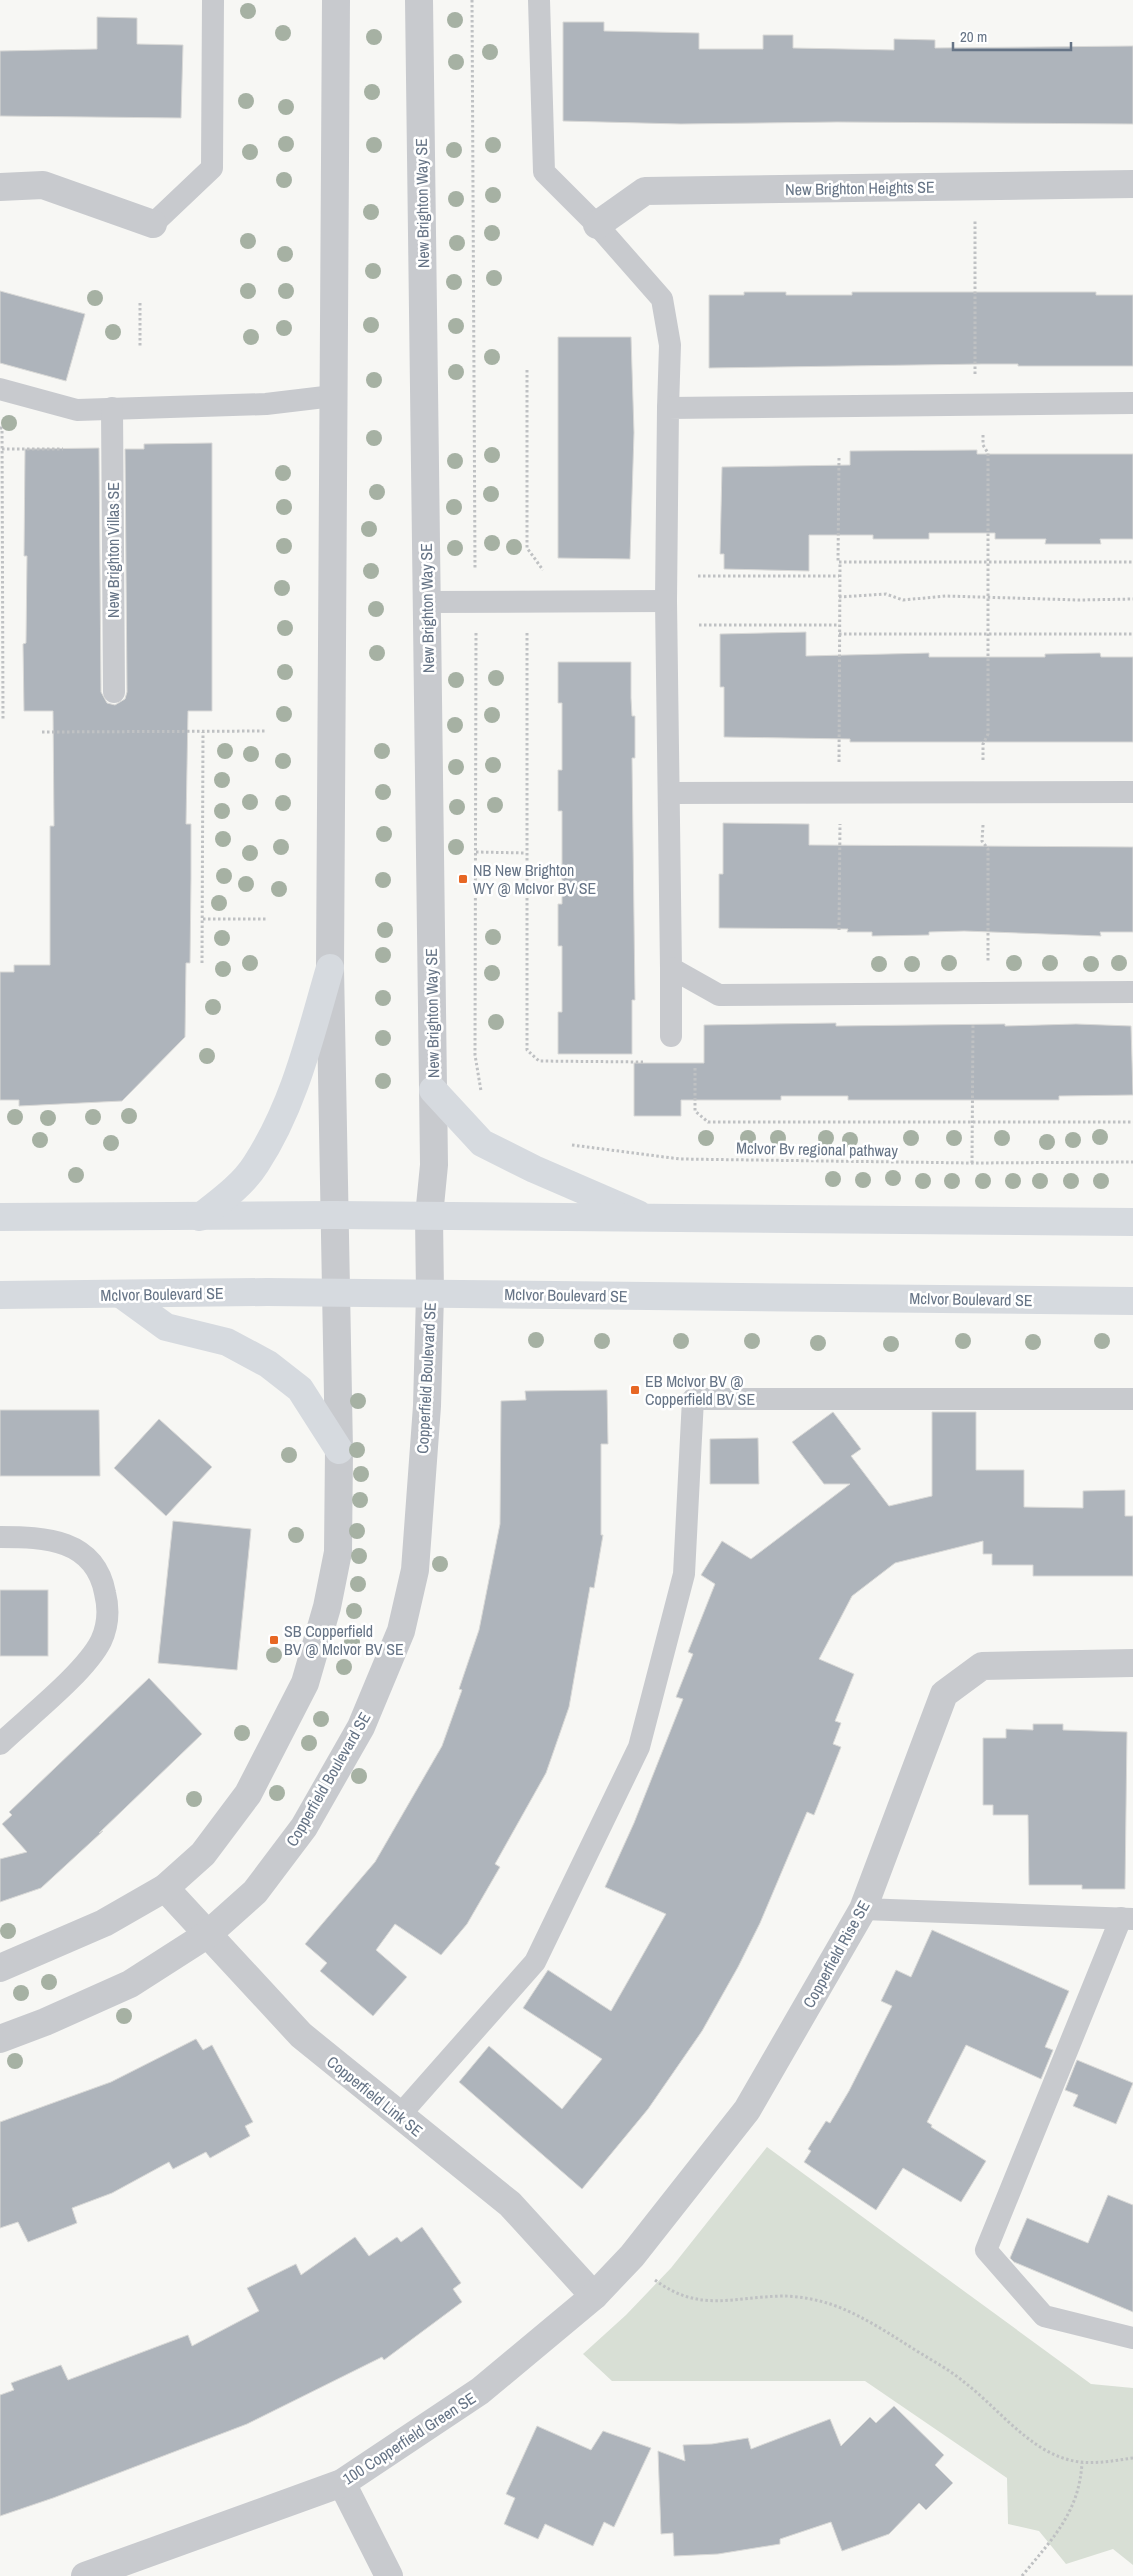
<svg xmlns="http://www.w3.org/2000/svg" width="1133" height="2576" viewBox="0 0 1133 2576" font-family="'Archivo Narrow',sans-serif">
  <rect width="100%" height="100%" fill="#f7f7f4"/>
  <path fill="#d8dfd5" d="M767,2147L1091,2384L1133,2388V2565L1113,2549L1066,2564L1039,2531L1008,2524L1007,2478L865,2381H612L583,2354L626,2315L671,2268Z"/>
  <g fill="#aeb4bb" stroke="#d9d9d7">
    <path d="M97,17L137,18V44L183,45L181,118L0,116V51L97,49Z"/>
    <path d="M563,22H604V31L699,33V49H763V35H793V48L894,50V39L935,40V48L1133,46V124L837,122L681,124L563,121Z"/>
    <path d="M0,291L85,314L66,381L0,363Z"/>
    <path d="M744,292H786V295H852V292H1096V295H1133V366H1018V364H982L709,368V295H744Z"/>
    <path d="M558,337H631L634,433L630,559L558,558Z"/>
    <path d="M212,443V711H188L186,824H191V878L190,963H186L185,1037L122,1101L19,1106V1100H0V972H14V965H50V826H54L53,711H24L23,644L26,643L27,556H24L25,449L99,448L101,692L107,703L115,705L125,699L127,692L125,449H144V444Z"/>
    <path d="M977,450V454H1133V539H1100L1101,544H1045L1046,539H995V533H929V539H873V535H809V571L724,569V554H720L722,467L850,465V451Z"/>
    <path d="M806,632V656L929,653V657H1045V654L1100,653L1101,657H1133V742H850V739L724,737V687H720V634Z"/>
    <path d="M558,662H631V698L632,716H635V758H632L635,1000H632V1054H558V1012H562V946H558V904H562V811H558V770H562V703H558Z"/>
    <path d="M723,823L809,824V845L1133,847V932H1100L1101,936L964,931L929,932V935L872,936V932H847L848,929L719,928V874H723Z"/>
    <path d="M836,1023V1026L1005,1024V1026L1076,1024L1131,1026L1133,1095L1059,1096V1100H848V1096H781V1100H681V1116H634V1063H704V1025Z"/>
    <path d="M607,1390L608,1444H601V1535H603L594,1588L590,1587L569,1707L546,1773L495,1864L500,1867L467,1924L441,1955L395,1924L376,1950L407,1977L373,2016L320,1971L327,1963L305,1944L375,1862L442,1746L462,1690L459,1689L479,1630L500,1524L501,1401L526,1400L525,1391Z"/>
    <path d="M0,1410H99L100,1476H0Z"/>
    <path d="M833,1412L861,1449L851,1456L889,1506L932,1496V1412H976V1470H1024V1507L1083,1508V1491L1125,1490V1516H1133V1576H1033V1565H992V1554H983V1541L895,1563L852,1596L819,1659L854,1674L835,1721L841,1723L833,1744L841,1747L814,1815L807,1812L760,1923L738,1967L702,2031L648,2109L582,2189L459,2082L489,2046L562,2109L602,2059L523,2008L548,1970L611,2011L666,1914L605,1887L634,1823L683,1699L676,1697L693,1654L688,1652L715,1584L701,1575L722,1541L751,1559L850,1484H824L792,1442Z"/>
    <path d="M159,1419L212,1467L166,1516L114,1468Z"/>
    <path d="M758,1438L759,1484H710V1439Z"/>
    <path d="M173,1521L251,1529L237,1670L158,1663Z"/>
    <rect x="0" y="1590" width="48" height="66"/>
    <path d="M149,1678L202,1734L99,1833L103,1831L41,1888L0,1902V1859L27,1852L2,1824L12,1815L9,1812Z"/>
    <path d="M1033,1724H1063V1730L1127,1732L1125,1889H1082V1885H1029L1028,1815H993V1805H983V1738H1006V1729L1033,1730Z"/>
    <path d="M932,1930L1069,1991L1045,2047L1053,2050L1041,2079L966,2045L927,2122L932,2125L931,2127L986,2161L961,2202L903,2168L876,2210L804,2162L811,2151L808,2149L826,2121L830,2123L849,2091L892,2006L881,2001L896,1970L911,1977Z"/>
    <path d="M196,2039L203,2050L212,2045L253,2122L245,2126L250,2136L210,2158L206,2152L173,2169L169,2162L112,2193L72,2208L77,2223L28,2242L18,2222L0,2228V2122L111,2082Z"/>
    <path d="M1077,2060L1133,2083L1116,2124L1073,2106L1078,2095L1065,2090Z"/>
    <path d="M1108,2195L1133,2205V2312L1014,2262L1010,2258L1027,2218L1088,2243Z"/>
    <path d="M422,2227L461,2283L453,2289L462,2302L384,2360L382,2357L247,2424L53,2498L0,2516V2395L14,2390L11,2383L61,2365L68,2380L188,2335L192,2346L259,2311L247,2288L296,2264L301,2275L355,2237L369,2256L397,2237L401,2242Z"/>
    <path d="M894,2406L944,2455L935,2465L953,2483L926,2510L919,2503L889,2534L842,2551L831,2522L780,2539V2544L718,2554L674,2556L673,2533L661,2534L658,2451L685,2461L683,2445L712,2444L748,2438L751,2449L830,2419L841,2446L870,2417L876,2423Z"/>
    <path d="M537,2426L591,2450L603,2431L651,2448L614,2527L604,2522L593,2546L545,2524L538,2539L504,2524L515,2498L506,2494Z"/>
  </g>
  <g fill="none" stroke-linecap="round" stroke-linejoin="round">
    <g stroke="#bfc1c3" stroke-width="3" stroke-dasharray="2.5 2.5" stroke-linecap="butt">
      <path d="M472,0L475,569"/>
      <path d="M140,303V346"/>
      <path d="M527,370V548L543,570"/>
      <path d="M975,374V220"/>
      <path d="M0,428H2L3,721"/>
      <path d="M983,435V445L988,453V734L983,744V761"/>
      <path d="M2,449H63"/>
      <path d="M839,458L838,562H1133"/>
      <path d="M698,576H839"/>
      <path d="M839,597L886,594L903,600L946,596L1079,600L1133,599"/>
      <path d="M699,625H839"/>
      <path d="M476,633L475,1055L481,1091"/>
      <path d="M527,633V1050L539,1061L643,1062"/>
      <path d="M839,634H1133"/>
      <path d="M42,732L267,731"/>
      <path d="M839,762L840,562"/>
      <path d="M983,825L982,841L988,849V962"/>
      <path d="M476,852L526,853"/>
      <path d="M203,919H267"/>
      <path d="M839,930L840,824"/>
      <path d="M202,963L203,732"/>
      <path d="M695,1068V1111L708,1122H1133"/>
      <path d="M572,1145L680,1159L972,1163L1133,1162"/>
      <path d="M972,1163L973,1025"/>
      <path d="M655,2280C699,2313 733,2297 782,2296C804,2296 829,2302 848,2311C874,2323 896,2338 920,2353C935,2362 951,2371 964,2382C997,2407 1026,2447 1066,2459C1088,2466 1111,2461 1133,2458"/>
      <path d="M1022,2576C1052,2539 1079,2513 1082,2463"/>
    </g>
    <g stroke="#c8cace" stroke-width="22">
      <path d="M539,0L544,172L597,225L662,299L670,345L668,408"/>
      <path d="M153,224L212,168L213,0"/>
      <path d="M0,389L77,410L266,404L333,396"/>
      <path d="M1133,403L668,408L666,601L671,968L719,995L1133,992"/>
      <path d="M112,408L114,692"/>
      <path d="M427,602L666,601"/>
      <path d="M669,793L1133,792"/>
      <path d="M671,1036V968"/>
      <path d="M0,1537C45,1537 95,1539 105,1593C109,1609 108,1626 101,1641C85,1673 27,1718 0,1744"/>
      <path d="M863,1909L1133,1919"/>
      <path d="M1121,1918L986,2250L1044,2316L1133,2338"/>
      <path d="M399,2116L535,1962L639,1747L684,1574L693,1399H1133"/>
    </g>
    <g stroke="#c8cace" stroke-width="28">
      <path d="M0,187L43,185L153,224"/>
      <path d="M597,225L645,191L1133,184"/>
      <path d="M165,1888L301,2035L510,2204L594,2296"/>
      <path d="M342,2483L389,2576"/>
      <path d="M85,2576L342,2483L480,2391L594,2296L632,2256L747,2110L863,1909L944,1694L982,1666L1133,1663"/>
    </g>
    <g stroke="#c8cace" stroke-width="28">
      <path d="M0,1968L104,1923L165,1888L203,1854L248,1794L305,1683L327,1607L338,1552L339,1450L330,968L336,0"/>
      <path d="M0,2039L45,2022L130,1984L208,1934L255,1892L304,1827L361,1727L401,1631L415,1570L427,1406L430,1294L429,1216L434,1165L419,0"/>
    </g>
    <g stroke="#d6dadf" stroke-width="28">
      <path d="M433,1090L482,1143L534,1169L638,1214"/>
      <path d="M0,1217L334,1215L1133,1222"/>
      <path d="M200,1217C219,1202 243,1185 256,1164C295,1104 310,1036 330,968"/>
      <path d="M0,1295L267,1292L1133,1301"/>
      <path d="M122,1295L166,1327L227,1342L268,1364L300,1389L339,1450"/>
    </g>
  </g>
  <g fill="#a6b1a3">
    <circle cx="248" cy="11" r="8"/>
    <circle cx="455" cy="20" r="8"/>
    <circle cx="283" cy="33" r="8"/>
    <circle cx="374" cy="37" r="8"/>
    <circle cx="490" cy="52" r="8"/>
    <circle cx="456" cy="62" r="8"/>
    <circle cx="372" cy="92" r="8"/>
    <circle cx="246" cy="101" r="8"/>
    <circle cx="286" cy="107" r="8"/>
    <circle cx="286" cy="144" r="8"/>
    <circle cx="374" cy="145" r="8"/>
    <circle cx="493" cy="145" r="8"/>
    <circle cx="454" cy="150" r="8"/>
    <circle cx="250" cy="152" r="8"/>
    <circle cx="284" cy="180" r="8"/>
    <circle cx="493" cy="195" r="8"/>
    <circle cx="456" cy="199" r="8"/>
    <circle cx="371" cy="212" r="8"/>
    <circle cx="492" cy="233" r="8"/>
    <circle cx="248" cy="241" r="8"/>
    <circle cx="457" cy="243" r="8"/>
    <circle cx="285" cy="254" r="8"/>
    <circle cx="373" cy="271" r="8"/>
    <circle cx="494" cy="278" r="8"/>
    <circle cx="454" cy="282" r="8"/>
    <circle cx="248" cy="291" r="8"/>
    <circle cx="286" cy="291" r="8"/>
    <circle cx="95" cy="298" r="8"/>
    <circle cx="371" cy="325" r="8"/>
    <circle cx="456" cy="326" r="8"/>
    <circle cx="284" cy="328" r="8"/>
    <circle cx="113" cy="332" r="8"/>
    <circle cx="251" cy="337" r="8"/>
    <circle cx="492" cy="357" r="8"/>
    <circle cx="456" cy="372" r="8"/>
    <circle cx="374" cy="380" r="8"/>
    <circle cx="9" cy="423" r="8"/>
    <circle cx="374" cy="438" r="8"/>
    <circle cx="492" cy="455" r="8"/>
    <circle cx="455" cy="461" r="8"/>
    <circle cx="283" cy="473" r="8"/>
    <circle cx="377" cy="492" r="8"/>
    <circle cx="491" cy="494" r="8"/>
    <circle cx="284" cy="507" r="8"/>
    <circle cx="454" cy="507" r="8"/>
    <circle cx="369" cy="529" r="8"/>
    <circle cx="492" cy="543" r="8"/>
    <circle cx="284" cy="546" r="8"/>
    <circle cx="514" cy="547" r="8"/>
    <circle cx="455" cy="548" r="8"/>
    <circle cx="371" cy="571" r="8"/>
    <circle cx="282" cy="588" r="8"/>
    <circle cx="376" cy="609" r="8"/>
    <circle cx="285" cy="628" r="8"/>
    <circle cx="377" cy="653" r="8"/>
    <circle cx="285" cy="672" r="8"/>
    <circle cx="496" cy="678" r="8"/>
    <circle cx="456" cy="680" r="8"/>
    <circle cx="284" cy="714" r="8"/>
    <circle cx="492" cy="715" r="8"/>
    <circle cx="455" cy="725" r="8"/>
    <circle cx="225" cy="751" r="8"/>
    <circle cx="382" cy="751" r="8"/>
    <circle cx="251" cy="754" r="8"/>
    <circle cx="283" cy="761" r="8"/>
    <circle cx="493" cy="765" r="8"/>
    <circle cx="456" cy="767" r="8"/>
    <circle cx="222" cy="780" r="8"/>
    <circle cx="383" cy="792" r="8"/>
    <circle cx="250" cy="802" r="8"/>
    <circle cx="283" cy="803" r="8"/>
    <circle cx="495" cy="805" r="8"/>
    <circle cx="457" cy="807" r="8"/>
    <circle cx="222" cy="811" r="8"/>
    <circle cx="384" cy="834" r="8"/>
    <circle cx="223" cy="839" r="8"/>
    <circle cx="281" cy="847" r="8"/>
    <circle cx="456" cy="847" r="8"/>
    <circle cx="250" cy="853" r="8"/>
    <circle cx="224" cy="876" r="8"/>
    <circle cx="383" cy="880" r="8"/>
    <circle cx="246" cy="884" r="8"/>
    <circle cx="279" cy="889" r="8"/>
    <circle cx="219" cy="903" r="8"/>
    <circle cx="385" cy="930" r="8"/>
    <circle cx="493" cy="937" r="8"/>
    <circle cx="222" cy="938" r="8"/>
    <circle cx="383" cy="955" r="8"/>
    <circle cx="250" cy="963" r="8"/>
    <circle cx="949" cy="963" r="8"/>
    <circle cx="1014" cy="963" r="8"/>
    <circle cx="1050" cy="963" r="8"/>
    <circle cx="1119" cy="963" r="8"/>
    <circle cx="879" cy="964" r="8"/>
    <circle cx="912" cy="964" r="8"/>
    <circle cx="1091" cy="964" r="8"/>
    <circle cx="223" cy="969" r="8"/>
    <circle cx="492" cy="973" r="8"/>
    <circle cx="383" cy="998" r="8"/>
    <circle cx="213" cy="1007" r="8"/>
    <circle cx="496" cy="1022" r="8"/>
    <circle cx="383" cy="1038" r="8"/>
    <circle cx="207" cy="1056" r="8"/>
    <circle cx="383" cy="1081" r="8"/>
    <circle cx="129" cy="1116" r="8"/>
    <circle cx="15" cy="1117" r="8"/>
    <circle cx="93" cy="1117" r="8"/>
    <circle cx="48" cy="1118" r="8"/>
    <circle cx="1100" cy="1137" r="8"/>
    <circle cx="706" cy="1138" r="8"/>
    <circle cx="748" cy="1138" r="8"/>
    <circle cx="778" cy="1138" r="8"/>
    <circle cx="826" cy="1138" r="8"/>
    <circle cx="911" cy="1138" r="8"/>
    <circle cx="954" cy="1138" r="8"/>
    <circle cx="1002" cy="1138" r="8"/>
    <circle cx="40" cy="1140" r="8"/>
    <circle cx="850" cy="1140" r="8"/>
    <circle cx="1073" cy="1140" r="8"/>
    <circle cx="1047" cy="1142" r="8"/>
    <circle cx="111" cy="1143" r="8"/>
    <circle cx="76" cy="1175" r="8"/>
    <circle cx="893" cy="1178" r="8"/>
    <circle cx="833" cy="1179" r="8"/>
    <circle cx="863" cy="1180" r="8"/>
    <circle cx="923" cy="1181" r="8"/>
    <circle cx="952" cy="1181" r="8"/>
    <circle cx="983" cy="1181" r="8"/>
    <circle cx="1013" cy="1181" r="8"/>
    <circle cx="1040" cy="1181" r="8"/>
    <circle cx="1071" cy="1181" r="8"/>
    <circle cx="1101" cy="1181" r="8"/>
    <circle cx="536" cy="1340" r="8"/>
    <circle cx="602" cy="1341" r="8"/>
    <circle cx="681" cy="1341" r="8"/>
    <circle cx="752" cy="1341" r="8"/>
    <circle cx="963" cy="1341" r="8"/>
    <circle cx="1102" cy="1341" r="8"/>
    <circle cx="1033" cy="1342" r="8"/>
    <circle cx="818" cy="1343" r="8"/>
    <circle cx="891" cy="1344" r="8"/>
    <circle cx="358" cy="1401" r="8"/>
    <circle cx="357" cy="1450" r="8"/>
    <circle cx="289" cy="1455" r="8"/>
    <circle cx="361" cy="1474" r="8"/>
    <circle cx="360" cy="1500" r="8"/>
    <circle cx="357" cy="1531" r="8"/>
    <circle cx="296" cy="1535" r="8"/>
    <circle cx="359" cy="1556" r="8"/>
    <circle cx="440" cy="1564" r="8"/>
    <circle cx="358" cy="1584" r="8"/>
    <circle cx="354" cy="1611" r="8"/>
    <circle cx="352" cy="1642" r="8"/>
    <circle cx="274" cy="1655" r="8"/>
    <circle cx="344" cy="1667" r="8"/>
    <circle cx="321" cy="1719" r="8"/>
    <circle cx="242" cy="1733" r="8"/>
    <circle cx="309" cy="1743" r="8"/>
    <circle cx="359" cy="1776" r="8"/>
    <circle cx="277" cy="1793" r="8"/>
    <circle cx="194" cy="1799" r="8"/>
    <circle cx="8" cy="1931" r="8"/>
    <circle cx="49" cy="1982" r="8"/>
    <circle cx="21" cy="1993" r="8"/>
    <circle cx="124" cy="2016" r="8"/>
    <circle cx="15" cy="2061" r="8"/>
  </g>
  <g fill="#e76724" stroke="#fff" stroke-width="2">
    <rect x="458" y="874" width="10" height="10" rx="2.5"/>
    <rect x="630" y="1385" width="10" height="10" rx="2.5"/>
    <rect x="269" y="1635" width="10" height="10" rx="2.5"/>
  </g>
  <g text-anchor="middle" stroke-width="5" stroke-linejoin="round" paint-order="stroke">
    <g font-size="16" fill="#667486" stroke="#fff">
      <text transform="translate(860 188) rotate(-1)" y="6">New Brighton Heights SE</text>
      <text transform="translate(422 203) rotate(-91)" y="6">New Brighton Way SE</text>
      <text transform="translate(113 550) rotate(-90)" y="6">New Brighton Villas SE</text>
      <text transform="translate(427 608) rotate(-91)" y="6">New Brighton Way SE</text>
      <text transform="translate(432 1013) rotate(-91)" y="6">New Brighton Way SE</text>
      <text transform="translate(817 1149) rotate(1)" y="6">McIvor Bv regional pathway</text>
      <text transform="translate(162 1294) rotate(-1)" y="6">McIvor Boulevard SE</text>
      <text transform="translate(566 1295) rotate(1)" y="6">McIvor Boulevard SE</text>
      <text transform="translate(971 1299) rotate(1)" y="6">McIvor Boulevard SE</text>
      <text transform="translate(426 1378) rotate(-87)" y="6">Copperfield Boulevard SE</text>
      <text transform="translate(328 1779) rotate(-60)" y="6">Copperfield Boulevard SE</text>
      <text transform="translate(836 1954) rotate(-61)" y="6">Copperfield Rise SE</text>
      <text transform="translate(375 2096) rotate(39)" y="6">Copperfield Link SE</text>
      <text transform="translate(409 2438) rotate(-33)" y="6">100 Copperfield Green SE</text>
    </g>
    <g font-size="16" fill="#667486" stroke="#fff" text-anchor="start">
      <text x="473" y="876">NB New Brighton<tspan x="473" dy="18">WY @ McIvor BV SE</tspan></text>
      <text x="645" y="1387">EB McIvor BV @<tspan x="645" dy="18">Copperfield BV SE</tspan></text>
      <text x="284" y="1637">SB Copperfield<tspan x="284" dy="18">BV @ McIvor BV SE</tspan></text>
    </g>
  </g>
  <path d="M953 42v8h118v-8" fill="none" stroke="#667486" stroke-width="2.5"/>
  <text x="960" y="42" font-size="15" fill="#667486" stroke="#ffffff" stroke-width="4" paint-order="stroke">20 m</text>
</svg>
